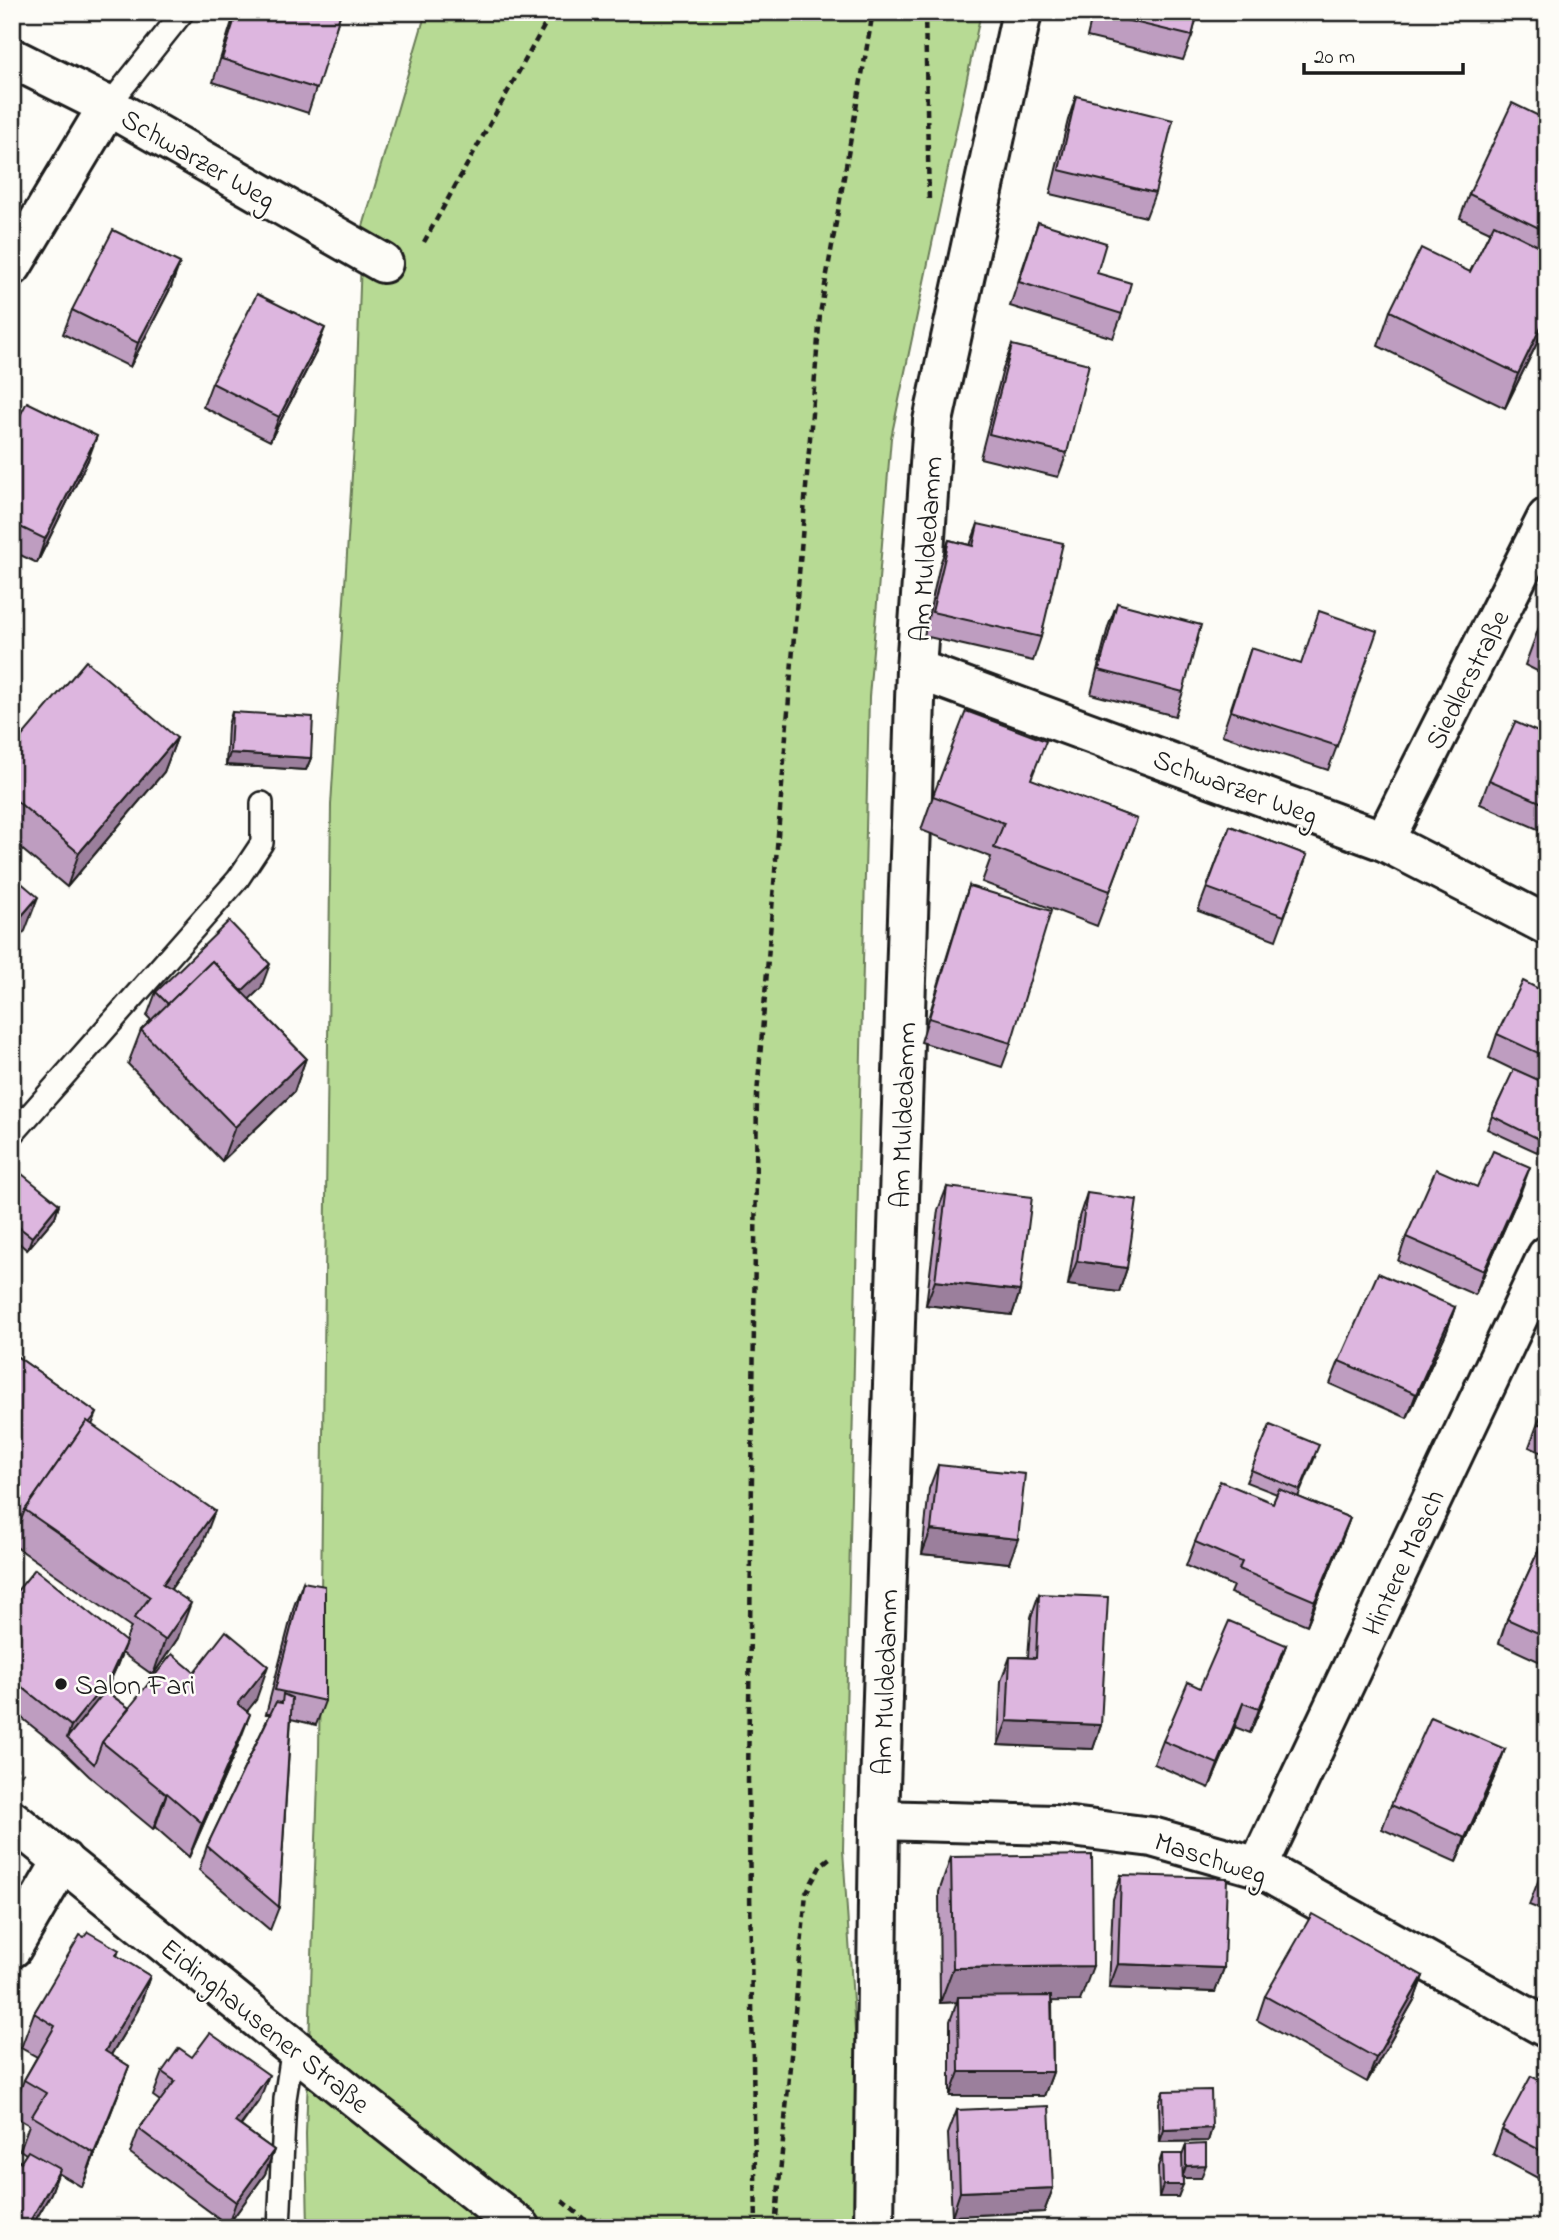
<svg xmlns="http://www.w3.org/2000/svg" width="1559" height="2240" viewBox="0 0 1559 2240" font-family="'Indie Flower',sans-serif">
  <rect width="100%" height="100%" fill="#fdfcf7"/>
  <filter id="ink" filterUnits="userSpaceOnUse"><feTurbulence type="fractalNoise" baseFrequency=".0143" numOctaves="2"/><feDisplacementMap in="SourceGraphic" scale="14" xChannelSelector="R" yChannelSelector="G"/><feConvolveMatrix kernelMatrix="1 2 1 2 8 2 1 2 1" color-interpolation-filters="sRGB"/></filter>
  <g filter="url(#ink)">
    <path fill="#b7da94" stroke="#6a7b58" stroke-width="2" d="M426,12H981L891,438L869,697L843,1850L868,2228H308L306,2134L319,1751L331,805L355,428L362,230Z"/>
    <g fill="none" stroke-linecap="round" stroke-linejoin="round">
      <g stroke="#1c1c1c" stroke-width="26">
        <g id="lane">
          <path d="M108,106L183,12"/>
          <path d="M12,1135L238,879L262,843V803"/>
          <path d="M279,2228L285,2099L293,2047"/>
        </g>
      </g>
      <g stroke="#1c1c1c" stroke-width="44">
        <g id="street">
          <path d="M12,58L108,106L383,263"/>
          <path d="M12,266L108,106"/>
          <path d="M916,669L1384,841L1547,925"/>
          <path d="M1384,841L1547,518"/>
          <path d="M879,1820L1055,1825L1152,1837L1258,1867L1547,2028"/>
          <path d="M1258,1867L1547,1256"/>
          <path d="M12,1948L63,1860"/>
          <path d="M874,2228L879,1820L916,669L933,421L1022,12"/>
        </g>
      </g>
      <g stroke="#1c1c1c" stroke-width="44">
        <path id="secondary" d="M12,1820L352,2095L521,2228"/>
      </g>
      <g stroke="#1c1c1c" stroke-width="4.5" stroke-dasharray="7 5" stroke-linecap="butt">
        <path d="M925,12L929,203"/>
        <path d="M424,242L552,12"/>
        <path d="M12,1766L23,1774"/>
        <path d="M562,2201L595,2228"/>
        <path d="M756,2228L748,1781L757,1095L820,314L873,12"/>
        <path d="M775,2228L806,1893L821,1865L831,1857"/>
      </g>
      <use href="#lane" stroke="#fdfcf7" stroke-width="21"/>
      <use href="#street" stroke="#fdfcf7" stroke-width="38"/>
      <use href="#secondary" stroke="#fdfcf7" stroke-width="38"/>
    </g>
    <g fill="#be9dc0" stroke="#1c1c1c" stroke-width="2">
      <path d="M235,12H341L308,113L213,82Z"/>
      <path d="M1093,12H1198L1192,36L1183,60L1087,37Z"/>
      <path d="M1076,96L1155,193L1146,217L1050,194L1068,120Z"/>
      <path d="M1547,120V323L1505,408L1378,346L1390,311L1470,272L1490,232L1460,218L1469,194Z"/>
      <path d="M1038,222L1097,273L1122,314L1113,338L1010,306Z"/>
      <path d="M171,287L130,367L63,334L72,310Z"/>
      <path d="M1012,345L1067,453L1058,477L980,458L1003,369Z"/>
      <path d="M316,352L270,441L203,407L212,383Z"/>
      <path d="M12,431L88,460L37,563L12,551Z"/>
      <path d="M978,524L1041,637L1033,661L924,636L940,564L949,540L970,545Z"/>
      <path d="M1117,603L1183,692L1175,716L1091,694L1108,627Z"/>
      <path d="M1547,609V676L1525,665L1541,622Z"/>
      <path d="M1251,648L1337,746L1328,770L1222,735Z"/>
      <path d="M232,712L311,758L306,770L226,765L228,725Z"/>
      <path d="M1547,736V833L1480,804L1489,780Z"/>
      <path d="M177,738L164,772L67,887L12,841V748Z"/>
      <path d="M1032,780L1137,819L1097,926L982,882L991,857L921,830L933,796Z"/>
      <path d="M1230,826L1307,855L1276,940L1198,911Z"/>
      <path d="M969,886L1011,1043L1002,1067L921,1042L961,910Z"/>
      <path d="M261,988L249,999L306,1058L294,1092L222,1161L128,1064L141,1030L151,1020L147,1016L156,992Z"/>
      <path d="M1547,993V1131L1537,1152L1487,1129L1492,1116L1514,1070L1489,1058L1497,1034Z"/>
      <path d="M12,1187L59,1204L55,1217L27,1250L12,1237Z"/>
      <path d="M947,1187L1020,1291L1012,1315L926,1305L938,1210Z"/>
      <path d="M1477,1187L1521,1191L1475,1295L1398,1261L1406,1237Z"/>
      <path d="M1087,1193L1127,1268L1119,1292L1068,1285L1079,1217Z"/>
      <path d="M1455,1307L1447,1331L1407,1418L1330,1384L1339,1361Z"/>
      <path d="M12,1353L97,1413L92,1425L202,1545L171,1589L178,1638L153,1675L122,1653L106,1691L129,1708L194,1672L256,1700L247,1711L237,1748L189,1857L155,1827L153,1829L89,1776L62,1750L12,1710V1597L125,1642L131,1627L12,1544Z"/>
      <path d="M1547,1404V1455L1529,1447L1538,1423Z"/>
      <path d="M1315,1457L1298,1497L1350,1518L1341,1542L1307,1625L1230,1593L1233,1586L1186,1566L1195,1542L1273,1503L1277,1494L1246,1482L1251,1470Z"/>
      <path d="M938,1465L1009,1563L922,1554L929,1489Z"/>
      <path d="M1547,1532V1665L1499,1643L1507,1619Z"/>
      <path d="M303,1582L325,1701L316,1725L291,1719L279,1907L270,1930L199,1870L207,1846L270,1714H266L294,1606Z"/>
      <path d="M1039,1594L1101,1725L1093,1749L998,1745L1001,1681L1010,1657H1028L1031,1617Z"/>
      <path d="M1286,1645L1277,1669L1250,1733L1235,1727L1209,1788L1154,1764L1163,1741L1200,1688Z"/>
      <path d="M1505,1749L1496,1773L1456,1862L1382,1829L1391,1805Z"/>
      <path d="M951,1857L1080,2001H1052L1053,2072L1044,2096H950V2021L957,2002L940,2003L939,1892Z"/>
      <path d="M1547,1858V1912L1529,1905Z"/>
      <path d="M1121,1875L1224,1968L1215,1992L1109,1988L1113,1899Z"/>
      <path d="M84,1937L119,1950L117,1956L150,1976L138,2010L111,2055L129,2066L82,2187L58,2173L51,2193L31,2228H12L21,2162L26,2154L20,2150L29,2125L12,2115V2111L24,2080L37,2057L21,2048L34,2013Z"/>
      <path d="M1423,1976L1414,2000L1367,2082L1257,2020L1265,1996Z"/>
      <path d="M192,2057L260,2099L241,2126L274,2150L265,2174L228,2225L130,2153L139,2129L160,2101L153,2096L162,2072Z"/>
      <path d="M1547,2084V2183L1493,2154L1502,2130Z"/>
      <path d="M1163,2091L1212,2128L1208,2141L1160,2142L1159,2103Z"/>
      <path d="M957,2110L1053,2188L1044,2212L952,2216L948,2134Z"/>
      <path d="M1186,2145L1201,2178H1183L1178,2197H1159L1158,2167L1162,2154L1182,2156Z"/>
    </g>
    <g fill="#9b7f9c" stroke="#1c1c1c" stroke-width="2">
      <path d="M180,263L171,287L130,367L138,343Z"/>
      <path d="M1547,314V323L1505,408L1518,374Z"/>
      <path d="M325,328L316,352L270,441L279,417Z"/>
      <path d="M97,436L88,460L37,563L45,539Z"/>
      <path d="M177,738L164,772L67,887L79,853Z"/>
      <path d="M230,753L311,758L306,770L226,765Z"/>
      <path d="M38,897L25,931L12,946V927Z"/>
      <path d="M270,964L261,988L226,1022L234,998Z"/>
      <path d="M306,1058L294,1092L222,1161L235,1127Z"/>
      <path d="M1530,1167L1521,1191L1475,1295L1484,1271Z"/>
      <path d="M59,1204L55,1217L27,1250L32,1237Z"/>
      <path d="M1077,1261L1127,1268L1119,1292L1068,1285Z"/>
      <path d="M935,1281L1020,1291L1012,1315L926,1305Z"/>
      <path d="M1455,1307L1447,1331L1407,1418L1416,1394Z"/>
      <path d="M215,1511L202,1545L150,1618L163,1584Z"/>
      <path d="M1350,1518L1341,1542L1307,1625L1315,1601Z"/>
      <path d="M931,1530L1018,1539L1009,1563L922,1554Z"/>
      <path d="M191,1603L178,1638L153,1675L165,1640Z"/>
      <path d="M126,1642L117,1666L100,1703L67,1738L71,1726Z"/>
      <path d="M1286,1645L1277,1669L1250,1733L1259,1709Z"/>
      <path d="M268,1666L256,1700L226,1738L238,1704Z"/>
      <path d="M1243,1703L1235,1727L1209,1788L1218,1764Z"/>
      <path d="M250,1714L237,1748L189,1857L202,1823Z"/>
      <path d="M1007,1721L1101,1725L1093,1749L998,1745Z"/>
      <path d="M1505,1749L1496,1773L1456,1862L1465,1838Z"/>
      <path d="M167,1793L155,1827L153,1829L166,1794Z"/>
      <path d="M1118,1964L1224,1968L1215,1992L1109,1988Z"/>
      <path d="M1093,1966L1080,2001L959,2002L958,1997L957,2002L940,2003L953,1968Z"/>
      <path d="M150,1976L138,2010L92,2086L105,2051Z"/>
      <path d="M1423,1976L1414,2000L1367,2082L1376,2058Z"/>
      <path d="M129,2066L116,2100L82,2187L94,2153Z"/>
      <path d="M959,2072H1053L1044,2096H950Z"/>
      <path d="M269,2075L260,2099L226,2145L235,2122Z"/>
      <path d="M1212,2128L1208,2141L1160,2142L1164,2130Z"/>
      <path d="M274,2150L265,2174L228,2225L236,2202Z"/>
      <path d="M1206,2165L1201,2178H1182L1186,2166Z"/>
      <path d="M60,2169L51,2193L31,2228H26Z"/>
      <path d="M1163,2185H1183L1178,2197H1159Z"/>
      <path d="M1053,2188L1044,2212L952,2216L960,2192Z"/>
    </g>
    <g fill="#ddb6df" stroke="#1c1c1c" stroke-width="2">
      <path d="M237,12H341L317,89L222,59Z"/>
      <path d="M1096,12H1198L1192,36L1096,13Z"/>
      <path d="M1076,96L1173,120L1155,193L1059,170Z"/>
      <path d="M1512,103L1547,120V232L1469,194Z"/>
      <path d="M1038,222L1106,243L1097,273L1131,283L1122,314L1019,282Z"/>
      <path d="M1494,224L1547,250V314L1518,374L1390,311L1421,248L1470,272Z"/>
      <path d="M113,230L180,263L138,343L72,310Z"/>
      <path d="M257,294L325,328L279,417L212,383Z"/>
      <path d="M1012,345L1089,364L1067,453L989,434Z"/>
      <path d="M27,402L97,436L45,539L12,523V431Z"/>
      <path d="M978,524L1063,543L1041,637L932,612L949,540L973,546Z"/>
      <path d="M1117,603L1201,625L1183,692L1099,670Z"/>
      <path d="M1547,609V625L1541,622Z"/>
      <path d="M1319,611L1377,631L1337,746L1231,711L1251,648L1301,664Z"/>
      <path d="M86,661L177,738L79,853L12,797V748Z"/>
      <path d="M966,711L1046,741L1031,779L1137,819L1110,891L994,848L1004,823L933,796Z"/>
      <path d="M232,712L313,717L311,758L230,753Z"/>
      <path d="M1515,722L1547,736V805L1489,780Z"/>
      <path d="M1230,826L1307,855L1284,916L1207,888Z"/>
      <path d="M12,875L38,897L12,927Z"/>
      <path d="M969,886L1051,911L1011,1043L929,1018Z"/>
      <path d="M229,921L270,964L242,991L212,961L168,1004L156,992Z"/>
      <path d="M212,961L306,1058L235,1127L141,1030Z"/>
      <path d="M1523,981L1547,993V1057L1497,1034Z"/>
      <path d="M1514,1069L1547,1084V1128L1541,1140L1492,1116Z"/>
      <path d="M1493,1151L1530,1167L1484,1271L1406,1237L1436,1169L1477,1187Z"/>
      <path d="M22,1174L59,1204L32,1237L12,1222V1187Z"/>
      <path d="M947,1187L1032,1197L1020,1291L935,1281Z"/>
      <path d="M1087,1193L1137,1200L1127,1268L1077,1261Z"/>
      <path d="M1378,1273L1455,1307L1416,1394L1339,1361Z"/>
      <path d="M12,1353L97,1413L89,1423L87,1421L25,1510L21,1520L12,1514Z"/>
      <path d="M1547,1404V1427L1538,1423Z"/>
      <path d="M87,1421L215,1511L163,1584L191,1603L165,1640L134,1618L150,1597L25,1510Z"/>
      <path d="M1270,1425L1319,1445L1300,1490L1251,1470Z"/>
      <path d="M938,1465L1025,1474L1018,1539L931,1530Z"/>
      <path d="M1220,1481L1273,1503L1279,1489L1350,1518L1315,1601L1239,1569L1242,1562L1195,1542Z"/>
      <path d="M1547,1532V1637L1507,1619Z"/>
      <path d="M35,1569L126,1642L109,1679L71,1726L12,1679V1597Z"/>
      <path d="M303,1582L325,1586V1701L275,1690Z"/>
      <path d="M1039,1594L1108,1597L1101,1725L1007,1721L1010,1657L1036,1658Z"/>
      <path d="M1229,1621L1286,1645L1259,1709L1243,1703L1218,1764L1163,1741L1188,1682L1200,1688Z"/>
      <path d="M226,1631L268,1666L238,1704L250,1714L202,1823L167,1793L166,1794L102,1742L172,1654L194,1672Z"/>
      <path d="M105,1691L129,1708L102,1742L94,1764L67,1738Z"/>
      <path d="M283,1694L292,1698L279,1907L207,1846L276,1702L282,1703Z"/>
      <path d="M1431,1717L1505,1749L1465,1838L1391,1805Z"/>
      <path d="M1092,1855L1093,1966L953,1968L951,1857Z"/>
      <path d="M1547,1858V1873L1542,1871Z"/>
      <path d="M1121,1875L1227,1878L1224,1968L1118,1964Z"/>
      <path d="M1312,1914L1423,1976L1376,2058L1265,1996Z"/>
      <path d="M88,1932L119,1950L116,1955L150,1976L105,2051L129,2066L94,2153L32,2116L46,2093L24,2080L55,2026L34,2013L80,1935L84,1937Z"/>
      <path d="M1051,1996L1053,2072H959L958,1997Z"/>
      <path d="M210,2033L269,2075L235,2122L274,2150L236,2202L139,2129L175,2081L162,2072L179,2048L192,2057Z"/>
      <path d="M1531,2076L1547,2084V2154L1502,2130Z"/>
      <path d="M1211,2090L1212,2128L1164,2130L1163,2091Z"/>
      <path d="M1049,2106L1053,2188L960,2192L957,2110Z"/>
      <path d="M1206,2144V2165L1186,2166V2145Z"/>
      <path d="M28,2151L60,2169L26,2228H12V2157L21,2162Z"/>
      <path d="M1162,2154H1182L1183,2185H1163Z"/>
    </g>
  </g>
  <circle fill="#1c1c1c" stroke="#fdfcf7" stroke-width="2.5" cx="61" cy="1684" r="7"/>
  <g text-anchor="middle" stroke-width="5" stroke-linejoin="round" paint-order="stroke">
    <g font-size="28" fill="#1c1c1c" stroke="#fdfcf7">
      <text transform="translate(199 158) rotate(30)" y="10">Schwarzer Weg</text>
      <text transform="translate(925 549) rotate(-86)" y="10">Am Muldedamm</text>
      <text transform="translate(1466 679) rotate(-63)" y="10">Siedlerstraße</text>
      <text transform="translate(1236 786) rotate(20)" y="10">Schwarzer Weg</text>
      <text transform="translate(902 1115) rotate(-88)" y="10">Am Muldedamm</text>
      <text transform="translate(1402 1562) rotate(-65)" y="10">Hintere Masch</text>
      <text transform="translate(884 1682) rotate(-88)" y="10">Am Muldedamm</text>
      <text transform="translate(1211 1857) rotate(18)" y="10">Maschweg</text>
      <text transform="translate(266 2025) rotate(39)" y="10">Eidinghausener Straße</text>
    </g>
    <g font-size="28" fill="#1c1c1c" stroke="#fdfcf7" text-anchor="start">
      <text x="75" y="1694">Salon Fari</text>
    </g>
  </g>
  <rect width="1559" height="2240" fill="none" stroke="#fdfcf7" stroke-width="42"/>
  <rect x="21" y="21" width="1517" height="2198" fill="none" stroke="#1c1c1c" stroke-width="2.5" filter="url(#ink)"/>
  <path d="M1304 63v10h159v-10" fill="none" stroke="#1c1c1c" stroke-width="3.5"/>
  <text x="1314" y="63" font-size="21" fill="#1c1c1c" stroke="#fdfcf7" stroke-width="5" paint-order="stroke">20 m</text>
</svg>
